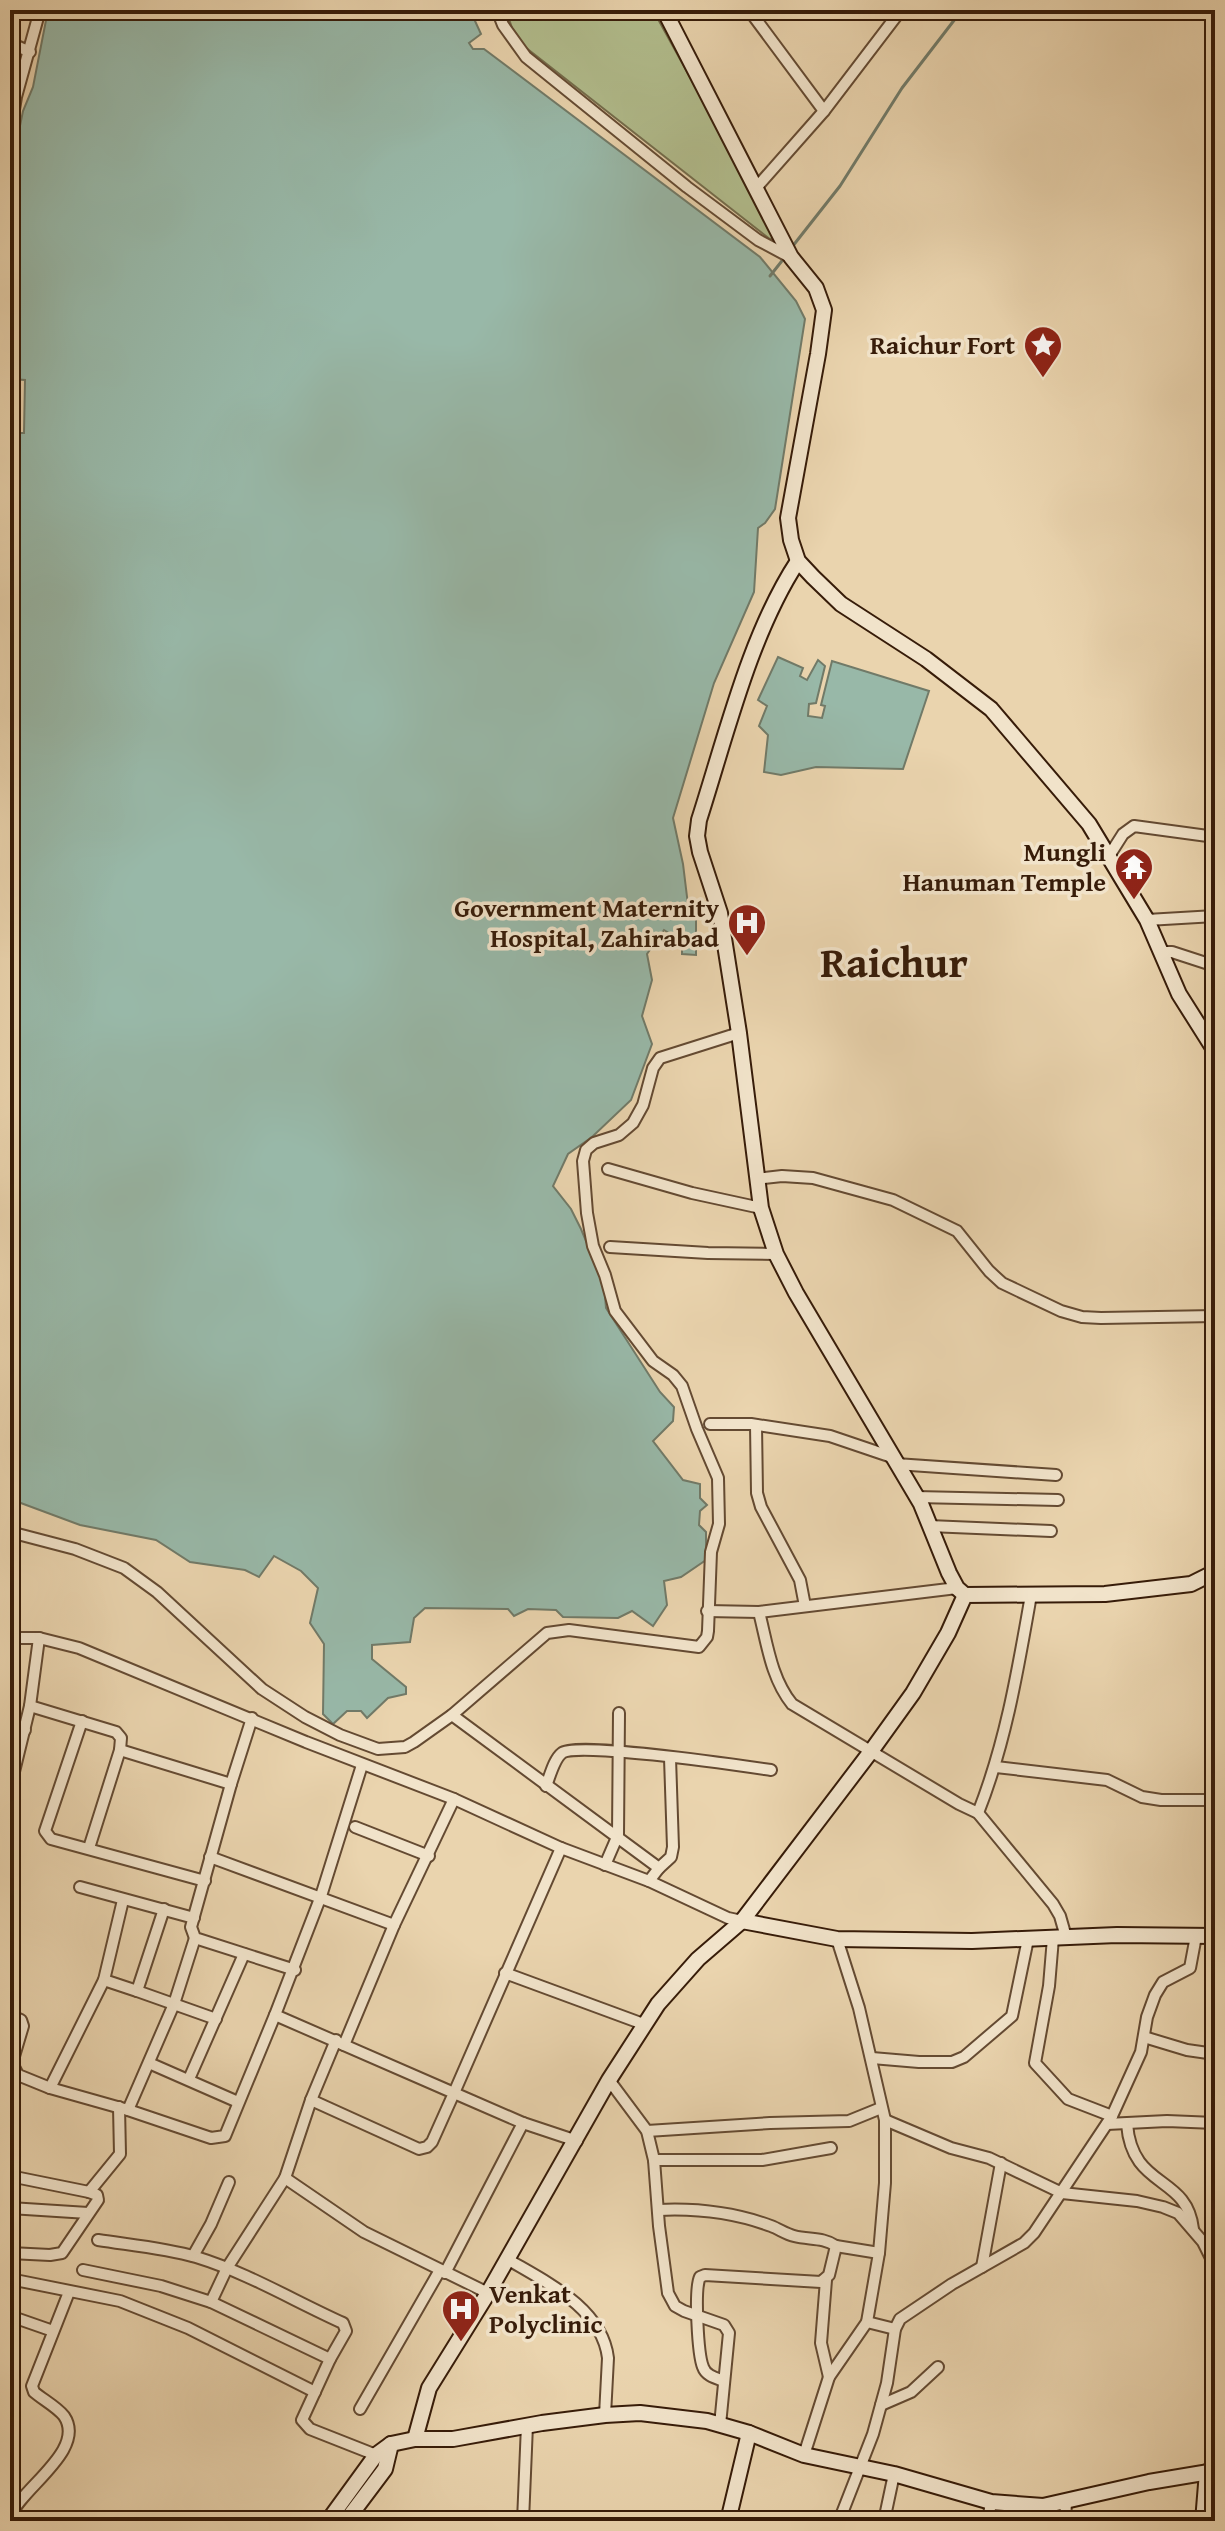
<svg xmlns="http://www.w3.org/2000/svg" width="1225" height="2531" viewBox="0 0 1225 2531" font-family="'Gentium Book Plus',serif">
  <rect width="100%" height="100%" fill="#ead4ae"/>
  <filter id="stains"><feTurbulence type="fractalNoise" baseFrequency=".0025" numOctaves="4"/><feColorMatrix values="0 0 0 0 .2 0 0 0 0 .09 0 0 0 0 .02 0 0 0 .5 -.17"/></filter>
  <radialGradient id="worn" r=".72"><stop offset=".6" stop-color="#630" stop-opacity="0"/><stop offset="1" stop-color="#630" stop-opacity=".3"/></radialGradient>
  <path fill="#b2be8e" stroke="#746d4c" stroke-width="2" d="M506,10H653L774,230L771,240L525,47L512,28Z"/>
  <g fill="#98b8a8" stroke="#717a68" stroke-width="2">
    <path d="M48,10H470L481,34L469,43L473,49H484L760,257L796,301L805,319L775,509L765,523L758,528L754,592L714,683L673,818L683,864L689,913L696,920V955L682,954V941L664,930L647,954L652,980L642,1016L652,1044L631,1100L592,1137L568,1154L553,1186L571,1209L581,1229L604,1284L606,1308L660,1392L674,1407L673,1421L653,1441L683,1480L700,1484V1498L707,1505L700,1511L699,1525L706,1532V1560L681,1577L664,1581L667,1605L653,1626L632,1611L618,1618L563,1617L556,1610L528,1609L514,1616L508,1609L425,1608L414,1618L410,1642L372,1645V1659L406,1687V1694L388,1698L367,1718L361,1711H347L333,1724L323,1714L324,1644L310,1623L318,1588L301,1571L274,1556L259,1577L245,1570L190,1562L156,1540L80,1525L10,1499V433H24L25,380L10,379L11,170L23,111L33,87Z"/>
    <path d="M778,657L803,668L800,676L807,680L818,660L825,666L816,703L809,704L808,716L822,718L825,706L821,705L832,661L929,691L903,769L816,767L781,775L764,772L768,735L759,726L767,706L758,700Z"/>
  </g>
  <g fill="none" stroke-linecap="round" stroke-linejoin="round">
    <g stroke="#717a68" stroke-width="3">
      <path d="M792,247L840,186L902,88L962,10"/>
      <path d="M770,276L785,257"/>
    </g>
    <g stroke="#644a32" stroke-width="14">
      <g id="street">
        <path d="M497,10L503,25L526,57L687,187L758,240L790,257"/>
        <path d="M749,10L824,111"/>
        <path d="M10,43L30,52"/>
        <path d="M10,135L16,97L40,10"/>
        <path d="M756,188L824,111L901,10"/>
        <path d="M1109,856L1123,834L1134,826L1215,837"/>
        <path d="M1147,920L1215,916"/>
        <path d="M1161,952H1172L1215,966"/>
        <path d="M608,1169L692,1193L761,1208"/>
        <path d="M756,1179L782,1176L813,1178L893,1200L957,1231L989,1271L1002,1283L1061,1311L1082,1317L1101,1318L1215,1316"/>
        <path d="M610,1247L708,1253L776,1254"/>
        <path d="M710,1424H751L830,1436L892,1457"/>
        <path d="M756,1425L757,1493L761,1507L800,1580L805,1606"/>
        <path d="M896,1464L1056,1475"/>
        <path d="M916,1497L1058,1500"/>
        <path d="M929,1526L1051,1531"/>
        <path d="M10,1532L75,1549L124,1568L157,1592L262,1689L305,1717L340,1735L378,1749L405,1747L414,1742L452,1715L547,1633L569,1630L699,1647L707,1637L708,1631L711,1552L719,1524L718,1478L697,1429L682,1386L673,1375L653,1361L615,1311L605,1275L593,1246L587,1213L583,1161L586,1150L594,1143L619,1135L633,1123L643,1105L653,1068L660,1058L739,1033"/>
        <path d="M707,1611L759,1612L957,1588"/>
        <path d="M759,1612C767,1643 771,1678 792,1704L959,1804L978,1813L1053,1904L1060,1916L1066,1937"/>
        <path d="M10,1638H39L79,1648L306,1742L454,1799L561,1848L649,1881L728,1918L742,1921"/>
        <path d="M30,1706L116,1732L121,1738L120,1750L89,1848"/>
        <path d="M452,1715L659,1868L649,1881"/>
        <path d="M252,1718L231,1784L191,1927L195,1938L295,1970"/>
        <path d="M82,1721L45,1831L51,1839L205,1881"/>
        <path d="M10,1725L25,1730"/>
        <path d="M120,1750L231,1784"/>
        <path d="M996,1767L1107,1780L1142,1797L1161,1800H1215"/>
        <path d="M546,1786C550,1776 554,1759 562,1753C576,1741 743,1766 771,1770"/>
        <path d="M10,1788L30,1706L39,1638"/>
        <path d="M978,1813C1006,1742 1018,1669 1031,1595"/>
        <path d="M355,1827L429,1856"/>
        <path d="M561,1848L454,2093L523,2123L577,2141"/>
        <path d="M210,1857L394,1925L344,2045"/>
        <path d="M605,1865L618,1835L619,1713"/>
        <path d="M659,1868L671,1857L673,1847L670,1758"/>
        <path d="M80,1887L194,1918"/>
        <path d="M164,1909L137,1991L216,2019"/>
        <path d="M394,1925L454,1799"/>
        <path d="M1053,1938L1049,1986L1035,2063L1068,2099L1112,2116"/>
        <path d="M505,1973L646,2025"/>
        <path d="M104,1980L137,1991"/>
        <path d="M10,2015L21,2020L23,2026L12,2063L18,2075L50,2088L128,2110L174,2004L195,1938"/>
        <path d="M1144,2037L1187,2050L1215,2054"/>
        <path d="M336,2040L311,2100L285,2178L364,2232L488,2293"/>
        <path d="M872,2058L919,2062H952L964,2057L1012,2016L1028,1939"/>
        <path d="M149,2063L238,2102"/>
        <path d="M189,2079L244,1954"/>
        <path d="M609,2080L647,2131L654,2160L659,2226L668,2293L675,2306L684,2311L724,2325L729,2333L720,2425"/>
        <path d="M50,2088L104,1980L123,1900"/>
        <path d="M311,2100L419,2149L427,2147L432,2142L454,2093L275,2015L321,1896L362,1765"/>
        <path d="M128,2110L211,2138L225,2136L275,2015"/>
        <path d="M885,2120L951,2148L989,2158L1062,2193L1137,2201L1163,2207L1178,2213L1203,2242L1211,2258L1215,2285"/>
        <path d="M1107,2124L1167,2121L1215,2123"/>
        <path d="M1127,2124C1132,2190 1187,2174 1193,2229"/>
        <path d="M647,2131L770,2123L849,2121L881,2108"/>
        <path d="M654,2160H762L831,2148"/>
        <path d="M10,2176L89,2192L97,2195L98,2200L62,2253L50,2255L10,2253"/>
        <path d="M89,2192L120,2154L119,2107"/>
        <path d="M10,2208L88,2213"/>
        <path d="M658,2210C698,2208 733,2212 771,2226C779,2229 786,2234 794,2236C809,2240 823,2237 836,2246"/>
        <path d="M98,2240C130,2245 165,2248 196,2257C248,2273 294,2301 343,2323L346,2331L330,2359"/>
        <path d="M193,2256L211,2224L229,2182"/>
        <path d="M507,2259C546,2282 602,2308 608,2358L605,2415"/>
        <path d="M982,2267L1001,2163"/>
        <path d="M83,2270L161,2286L211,2302L330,2359L302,2420L310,2429L376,2455"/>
        <path d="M445,2273L523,2123"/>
        <path d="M10,2279L120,2301L188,2328L315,2392"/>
        <path d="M826,2280L821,2343L829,2377"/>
        <path d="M211,2302L227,2268L285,2178"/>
        <path d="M10,2316L53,2331"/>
        <path d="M867,2322L895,2329"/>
        <path d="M724,2381C716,2378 706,2376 703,2367C698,2355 694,2289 700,2277L705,2275L821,2282L829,2275L836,2246L879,2253"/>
        <path d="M881,2405L911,2392L938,2367"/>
        <path d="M360,2409L440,2270"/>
        <path d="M804,2455L829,2377L867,2322L879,2253L885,2183V2120L859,2008L837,1939"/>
        <path d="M10,2517C21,2488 87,2450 64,2416C57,2407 42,2399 34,2392L32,2386L69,2292"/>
        <path d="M523,2521L527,2425"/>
        <path d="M839,2521L873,2434L887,2383L895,2329L900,2319L952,2284L1024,2243L1034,2233L1112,2116L1141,2052L1147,2017L1155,1995L1163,1982L1190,1968L1196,1936"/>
        <path d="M884,2521L894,2474"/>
        <path d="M988,2521L991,2502"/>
        <path d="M1065,2521L1066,2502"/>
      </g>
    </g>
    <g stroke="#371c09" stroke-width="18">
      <g id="secondary">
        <path d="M664,10L791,257L816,288L824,310L818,354L788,518L791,540L798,561L813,577L841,604L926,659L991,709L1089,824L1147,920L1179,994L1215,1051"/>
        <path d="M798,561C750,634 726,736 699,820L697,836L700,852L720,913L739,1033L761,1208L776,1254L796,1293L921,1504L949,1573L957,1588L965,1595"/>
        <path d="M742,1921L837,1939L972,1941L1117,1935L1215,1936"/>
        <path d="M415,2439L429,2388L488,2293L609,2080L658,2004L698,1959L742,1921L872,1750L913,1693L948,1633L965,1595L1105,1594L1191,1584L1215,1572"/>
        <path d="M328,2521L376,2455L391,2444L415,2439H453L542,2423L605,2415L640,2413L707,2421L749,2433L804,2455L894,2474L991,2502L1043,2506L1149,2482L1215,2471"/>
        <path d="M346,2521L385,2469L391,2444"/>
        <path d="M728,2521L749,2433"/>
        <path d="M1203,2521L1207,2472"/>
      </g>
    </g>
    <use href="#street" stroke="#f1e3ca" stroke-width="10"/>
    <use href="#secondary" stroke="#f1e3ca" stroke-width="14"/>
  </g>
  <defs>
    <g id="sight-pin" transform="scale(2)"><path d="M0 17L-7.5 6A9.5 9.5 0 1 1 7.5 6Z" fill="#8f2418" stroke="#f1e3ca"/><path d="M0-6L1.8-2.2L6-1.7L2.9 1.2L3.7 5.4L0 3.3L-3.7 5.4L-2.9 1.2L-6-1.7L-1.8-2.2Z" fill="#fff"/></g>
    <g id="temple-pin" transform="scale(2)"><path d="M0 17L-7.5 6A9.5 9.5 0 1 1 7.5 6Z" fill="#8f2418" stroke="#f1e3ca"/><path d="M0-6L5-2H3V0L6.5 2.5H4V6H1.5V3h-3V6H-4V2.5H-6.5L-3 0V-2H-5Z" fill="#fff"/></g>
    <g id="hospital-pin" transform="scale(2)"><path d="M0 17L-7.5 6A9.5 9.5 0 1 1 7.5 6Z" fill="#8f2418" stroke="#f1e3ca"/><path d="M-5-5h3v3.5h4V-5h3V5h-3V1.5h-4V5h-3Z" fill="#fff"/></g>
  </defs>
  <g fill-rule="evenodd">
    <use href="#sight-pin" x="1043" y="345"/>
    <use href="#temple-pin" x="1134" y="867"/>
    <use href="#hospital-pin" x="747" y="923"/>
    <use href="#hospital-pin" x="461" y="2309"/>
  </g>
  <g text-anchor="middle" stroke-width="7" stroke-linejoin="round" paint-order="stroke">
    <g font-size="26" font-weight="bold" fill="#371c09" stroke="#f1e3ca" text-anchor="end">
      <text x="1015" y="354">Raichur Fort</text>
      <text x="1106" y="861">Mungli<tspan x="1106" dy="30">Hanuman Temple</tspan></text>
      <text x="719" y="917">Government Maternity<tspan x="719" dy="30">Hospital, Zahirabad</tspan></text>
      <text x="489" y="2303" text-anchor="start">Venkat<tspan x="489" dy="30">Polyclinic</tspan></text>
    </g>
    <g font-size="42" font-weight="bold" fill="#371c09" stroke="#f1e3ca">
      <text x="894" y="977">Raichur</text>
    </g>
  </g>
  <rect width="1225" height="2531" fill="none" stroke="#ead4ae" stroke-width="40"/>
  <rect x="12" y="12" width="1201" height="2507" fill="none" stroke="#371c09" stroke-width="4"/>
  <rect x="20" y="20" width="1185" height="2491" fill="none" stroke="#371c09" stroke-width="2"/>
  <rect width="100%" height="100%" filter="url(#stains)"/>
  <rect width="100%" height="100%" fill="url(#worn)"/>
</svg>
